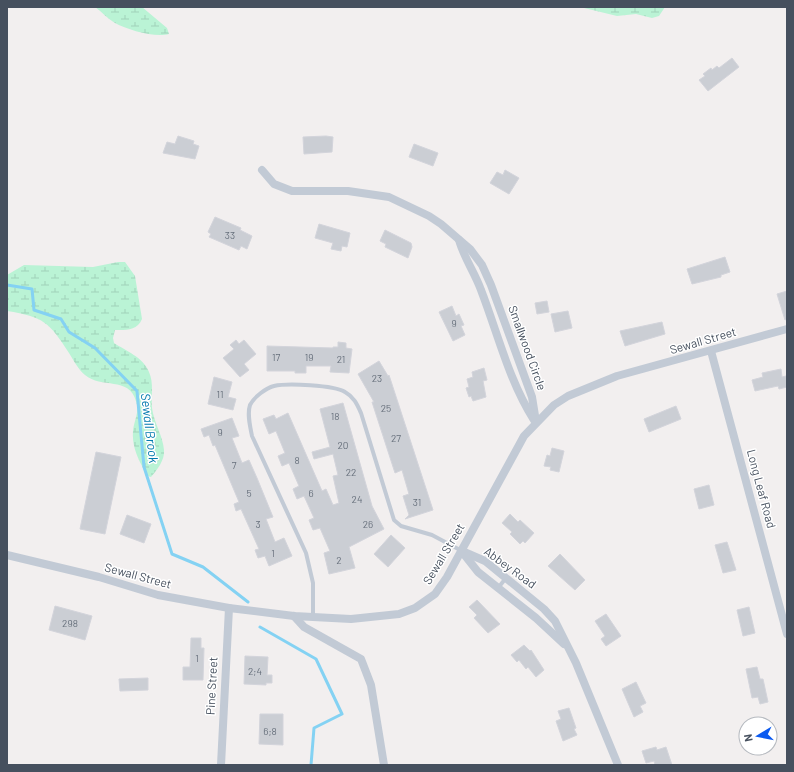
<svg xmlns="http://www.w3.org/2000/svg" width="794" height="772" viewBox="0 0 794 772" font-family="Barlow,sans-serif">
  <defs>
    <pattern id="wetland-marsh" width="20" height="14" patternUnits="userSpaceOnUse"><rect width="20" height="14" fill="#baf3d5"/><path d="M1 5h8M5 5V1M11 12h8M15 12V8" fill="none" stroke="#a1d2b9"/></pattern>
  </defs>
  <rect width="100%" height="100%" fill="#f2efef"/>
  <g fill="url(#wetland-marsh)">
    <path d="M95,7H142L167,28L169,34C155,38 128,30 115,23C108,19 102,12 95,7Z"/>
    <path d="M580,7H665L659,16L652,18L636,14L617,16Z"/>
    <path d="M118,262H125L135,276L142,319C137,331 126,330 115,330L113,338L114,343C126,351 143,357 149,372C154,383 151,396 152,408C154,423 163,436 164,450C165,460 157,470 151,477C146,476 144,470 142,466C136,455 132,443 133,431C134,420 140,412 136,401C129,376 101,389 85,375C78,369 74,361 69,353C49,322 44,317 7,311V275L24,265L93,267Z"/>
  </g>
  <g fill="none" stroke-linecap="round" stroke-linejoin="round">
    <g stroke="#84d2f3" stroke-width="3">
      <path d="M7,285L32,289L34,310L61,319L69,332L95,348L137,391L144,467L172,554L203,567L248,602"/>
      <path d="M260,627L316,659L342,714L314,728L311,765"/>
    </g>
  </g>
  <g fill="#cbced4" stroke="#d3d4db">
    <path d="M732,58L739,67L708,91L699,80L705,76L703,74L711,68L712,70L717,66L719,68Z"/>
    <path d="M178,136L194,141L193,144L199,146L195,159L163,153L167,142L175,144Z"/>
    <path d="M326,136L333,137L332,152L304,154L303,137Z"/>
    <path d="M414,144L438,153L433,166L409,157Z"/>
    <path d="M505,170L519,178L509,194L490,183L497,172L503,175Z"/>
    <path d="M215,217L241,228L240,230L252,236L247,249L241,246L239,250L209,237L211,234L208,232Z"/>
    <path d="M319,224L350,233L347,247L342,246L341,251L331,249L333,243L315,238Z"/>
    <path d="M385,230L411,243L412,247L408,258L385,247L386,244L380,241Z"/>
    <path d="M725,257L730,272L721,275V277L692,284L687,269Z"/>
    <path d="M787,291V319L785,320L777,294Z"/>
    <path d="M547,301L549,312L537,314L535,303Z"/>
    <path d="M452,306L456,316L459,314L464,325L461,326L465,335L453,341L439,312Z"/>
    <path d="M568,311L572,328L555,332L551,314Z"/>
    <path d="M662,322L665,334L625,346L620,331Z"/>
    <path d="M236,340L239,344L244,340L256,354L244,364L249,370L240,377L223,358L234,349L230,345Z"/>
    <path d="M338,342L346,343V348L352,349L349,373L330,372L331,366H306V373H295V371H267V346L333,348V347H338Z"/>
    <path d="M379,361L388,376L389,375L433,510L405,519L409,515L403,496L409,494L402,470L395,473L372,402H374L358,374Z"/>
    <path d="M484,368L487,380L483,381L486,397L473,401L471,396L469,397L466,388L469,387L467,379L473,377L472,372Z"/>
    <path d="M781,369L782,377L786,376L787,387L779,389L778,386L755,391L752,380L763,377L762,373Z"/>
    <path d="M214,377L232,382L228,397L236,399L233,410L208,404Z"/>
    <path d="M343,403L372,506L384,529L349,547L355,568L329,574L324,553L330,551L320,528L313,530L309,520L314,518L304,496L297,499L293,489L299,486L289,463L282,466L278,456L285,453L276,431L269,434L263,419L274,415L276,419L288,413L322,491L326,489L333,505L339,503L333,476L338,475L333,454L314,459L312,452L330,447L320,409Z"/>
    <path d="M676,406L681,419L649,432L644,419Z"/>
    <path d="M232,418L239,436L232,438L242,463L249,460L257,478L273,517L266,519L275,542L284,538L292,556L269,566L265,556L258,558L255,550L259,549L241,509L236,511L234,504L239,502L215,445L213,446L209,435L204,437L201,429Z"/>
    <path d="M552,448L564,451L559,472L550,470L551,467L544,466L547,455L550,456Z"/>
    <path d="M96,452L121,457L105,534L80,529Z"/>
    <path d="M709,485L714,505L699,509L694,489Z"/>
    <path d="M510,514L518,522L520,520L534,533L525,543L523,541L520,544L510,534L512,532L502,523Z"/>
    <path d="M127,515L151,524L144,543L120,534Z"/>
    <path d="M391,535L405,548L388,567L374,554Z"/>
    <path d="M727,542L736,570L723,573L715,545Z"/>
    <path d="M560,554L585,580L575,590L548,566Z"/>
    <path d="M477,600L500,624L488,633L474,618L477,615L469,607Z"/>
    <path d="M55,606L92,616L85,640L49,630Z"/>
    <path d="M749,607L755,633L743,636L737,610Z"/>
    <path d="M606,614L621,636L606,646L601,639L605,636L595,621Z"/>
    <path d="M191,638H201V648H204L203,680H183V667H190Z"/>
    <path d="M524,645L530,651L531,650L544,670L536,677L528,667L526,669L519,660L517,662L511,655Z"/>
    <path d="M245,656L268,657L267,675H272V683H266V685L244,684Z"/>
    <path d="M757,667L760,679H763L768,702L760,704L758,697L752,698L746,669Z"/>
    <path d="M148,678V690L120,691L119,679Z"/>
    <path d="M636,682L646,703L640,706L643,712L634,717L622,689Z"/>
    <path d="M569,708L576,728L574,729L577,735L563,741L556,721L561,719L558,711Z"/>
    <path d="M260,714H283V745L259,744Z"/>
    <path d="M656,747L657,750L666,747L672,765H655L654,761L646,763L642,751Z"/>
  </g>
  <g fill="none" stroke-linecap="round" stroke-linejoin="round">
    <g stroke="#c2cad5" stroke-width="4">
      <path d="M498,588L506,578"/>
      <path d="M313,617V583L306,553L252,436C250,426 247,414 250,405C254,397 266,388 274,386C287,383 334,385 345,392C354,397 357,404 361,413L394,520L401,526L432,535L462,551"/>
    </g>
    <g stroke="#c2cad5" stroke-width="8">
      <path d="M262,170L274,184L292,191H348L389,197L429,216L441,224L470,249L482,265L491,285L532,397L536,422"/>
      <path d="M459,240C464,258 475,273 481,290C498,334 509,381 534,420"/>
      <path d="M711,351L787,634"/>
      <path d="M462,551L485,561L544,609L555,621L576,663L618,765"/>
      <path d="M463,553L478,572L536,618L564,644"/>
      <path d="M7,555L99,577L158,595L229,608L294,616L351,619L399,614L415,608L435,594L447,577L524,436L554,405L568,396L617,376L787,329"/>
      <path d="M294,616L304,627L361,659L371,685L384,765"/>
      <path d="M221,765L229,608"/>
    </g>
  </g>
  <g text-anchor="middle" stroke-width="3" stroke-linejoin="round" paint-order="stroke">
    <g font-size="10" fill="#67707c">
      <text x="230" y="239">33</text>
      <text x="454" y="327">9</text>
      <text x="276" y="361">17</text>
      <text x="309" y="361">19</text>
      <text x="341" y="363">21</text>
      <text x="377" y="382">23</text>
      <text x="220" y="398">11</text>
      <text x="386" y="412">25</text>
      <text x="335" y="420">18</text>
      <text x="220" y="436">9</text>
      <text x="396" y="442">27</text>
      <text x="343" y="449">20</text>
      <text x="297" y="464">8</text>
      <text x="234" y="469">7</text>
      <text x="351" y="476">22</text>
      <text x="249" y="497">5</text>
      <text x="311" y="497">6</text>
      <text x="357" y="503">24</text>
      <text x="417" y="506">31</text>
      <text x="258" y="528">3</text>
      <text x="368" y="528">26</text>
      <text x="273" y="557">1</text>
      <text x="339" y="564">2</text>
      <text x="70" y="627">298</text>
      <text x="197" y="662">1</text>
      <text x="255" y="675">2;4</text>
      <text x="270" y="735">6;8</text>
    </g>
    <g font-size="12" fill="#46505e" stroke="#fff">
      <text transform="translate(703 341) rotate(-16)" y="4">Sewall Street</text>
      <text transform="translate(527 348) rotate(70)" y="4">Smallwood Circle</text>
      <text transform="translate(761 489) rotate(75)" y="4">Long Leaf Road</text>
      <text transform="translate(444 554) rotate(-59)" y="4">Sewall Street</text>
      <text transform="translate(510 568) rotate(36)" y="4">Abbey Road</text>
      <text transform="translate(138 576) rotate(15)" y="4">Sewall Street</text>
      <text transform="translate(212 686) rotate(-87)" y="4">Pine Street</text>
    </g>
    <g font-size="13" font-style="italic" fill="#027aae" stroke="#fff">
      <text transform="translate(150 428) rotate(83)" y="5">Sewall Brook</text>
    </g>
  </g>
  <rect width="794" height="772" fill="none" stroke="#46505e" stroke-width="16"/>
  <g transform="translate(758 736) rotate(260)"><circle r="19" fill="#ffffff" stroke="#b5b9bf"/>
  <path d="M0-3L7 15L0 10L-7 15Z" fill="#0b5af0"/>
  <text y="-6" font-size="11" font-weight="bold" text-anchor="middle" fill="#46505e">N</text>
  </g>
</svg>
